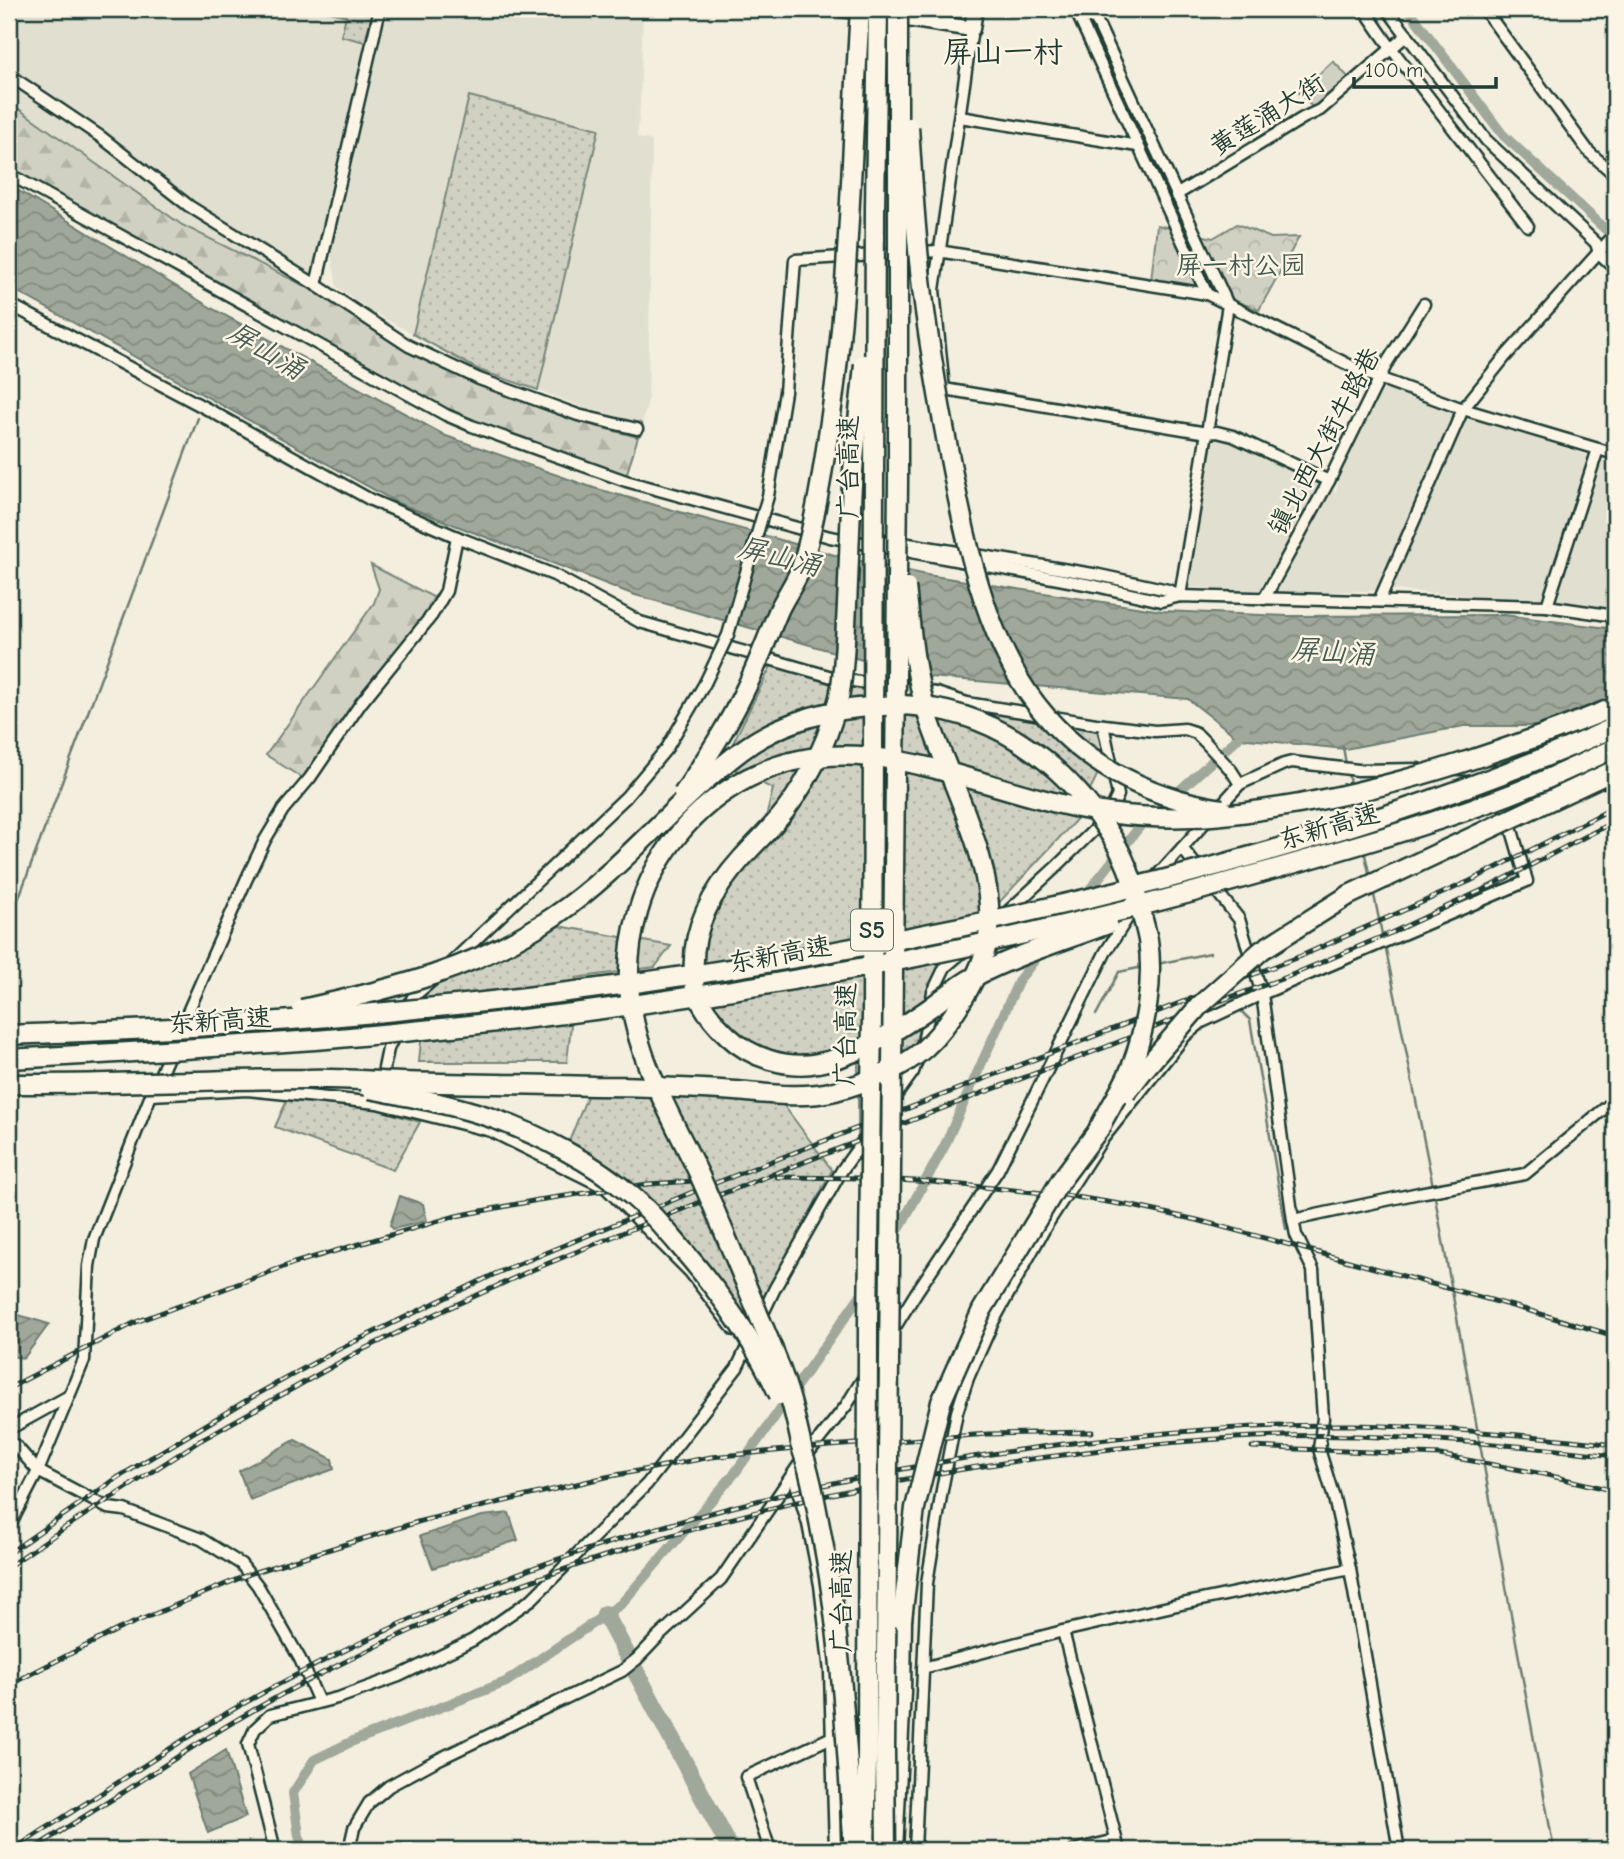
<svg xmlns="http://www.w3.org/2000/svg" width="1624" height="1859" viewBox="0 0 1624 1859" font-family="'Comic Neue','LXGW WenKai TC',sans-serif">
  <defs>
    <pattern id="grass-dots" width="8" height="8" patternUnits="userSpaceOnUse" patternTransform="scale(1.75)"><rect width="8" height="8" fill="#d0d1c2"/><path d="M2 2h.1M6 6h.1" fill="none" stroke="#b2b4a7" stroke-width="1.8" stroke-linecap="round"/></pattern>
    <pattern id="forest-firs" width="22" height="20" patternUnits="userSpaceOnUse" patternTransform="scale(1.75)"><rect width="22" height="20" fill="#d0d1c2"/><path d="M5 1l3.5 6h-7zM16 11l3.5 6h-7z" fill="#b2b4a7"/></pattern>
    <pattern id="park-crowns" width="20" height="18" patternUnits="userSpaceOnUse" patternTransform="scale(1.75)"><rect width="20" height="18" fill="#d0d1c2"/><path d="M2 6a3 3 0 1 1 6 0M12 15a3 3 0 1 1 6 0" fill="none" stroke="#b2b4a7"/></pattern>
    <pattern id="water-waves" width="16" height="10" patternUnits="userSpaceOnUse" patternTransform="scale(1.75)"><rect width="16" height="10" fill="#a0a89b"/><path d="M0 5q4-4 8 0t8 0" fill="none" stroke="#828a7f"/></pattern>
  </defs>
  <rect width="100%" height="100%" fill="#f3eede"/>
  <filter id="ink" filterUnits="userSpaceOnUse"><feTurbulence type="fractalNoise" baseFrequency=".0143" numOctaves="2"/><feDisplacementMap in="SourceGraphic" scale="14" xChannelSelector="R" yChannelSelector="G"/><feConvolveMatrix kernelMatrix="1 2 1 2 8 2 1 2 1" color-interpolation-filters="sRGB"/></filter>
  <g filter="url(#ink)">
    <g fill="#e1dfd0">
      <path d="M9,9H318L347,16L341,36L365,42L309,288L182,225L9,102Z"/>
      <path d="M387,9H401L429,15L431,9H643L640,104L637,137L652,141L648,400L642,423L585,408L538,390L599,129L469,96L413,334L369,310L337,287L331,253Z"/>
      <path d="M1380,385L1615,465V607L1394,590L1277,593L1189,587L1213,437L1248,448L1267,457L1336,492L1343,462Z"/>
    </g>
    <g fill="url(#grass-dots)" stroke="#78877b" stroke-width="2">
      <path d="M318,9H373L365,42L341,36L346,16Z"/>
      <path d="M469,96L599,129L538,390L479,370L413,334Z"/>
      <path d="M772,664L828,683L942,705L1098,731L1105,759L1075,821L940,966L927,993L915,1045L858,1133V1059L777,1056L731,1032L710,1006L700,949L718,899L757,854L773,789L723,763Z"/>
      <path d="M559,926L671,946L655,967L576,978L567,1062H419L426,990Z"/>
      <path d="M594,1079L779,1099L832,1170L752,1325L684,1235L601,1166L568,1144Z"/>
      <path d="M287,1100L376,1109L420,1122L393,1170L275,1127Z"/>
    </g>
    <g fill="url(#forest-firs)" stroke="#78877b" stroke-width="2">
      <path d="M9,102L182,225L309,288L404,349L478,384L576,421L638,437L626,476L474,421L435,404L9,169Z"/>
      <path d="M371,565L437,599L302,778L266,755L374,603L379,589Z"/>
    </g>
    <path fill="url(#park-crowns)" stroke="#78877b" stroke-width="2" d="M1237,224L1271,238L1299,237L1259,310C1224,296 1188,285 1151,281L1157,225L1213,238Z"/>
    <path fill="#d0d1c2" stroke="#78877b" stroke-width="2" d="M1333,61L1349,78L1315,110L1299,93Z"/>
    <g fill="url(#water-waves)" stroke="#6c7d72" stroke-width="2">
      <path d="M9,185L215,310L446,436L594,488L842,557L927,575L1162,611L1288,616L1504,615L1615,629V741L1574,726H1464L1345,749L1238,738L1188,699L918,676L632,594L398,503L9,287Z"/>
      <path d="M400,1196L423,1204L427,1221L393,1229L390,1225Z"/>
      <path d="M12,1313L49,1324L24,1358L9,1356V1319Z"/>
      <path d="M295,1440L332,1459L334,1469L250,1500L239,1471Z"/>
      <path d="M509,1513L518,1540L433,1568L420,1536L482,1516Z"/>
      <path d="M226,1750L246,1817L208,1833L188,1774Z"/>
    </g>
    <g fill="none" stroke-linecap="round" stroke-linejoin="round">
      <g stroke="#6c7d72" stroke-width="2.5">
        <path d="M1343,747L1346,764"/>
        <path d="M1348,771L1350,785"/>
        <path d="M1353,798L1356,816"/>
        <path d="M1364,850L1370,877"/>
        <path d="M1373,890L1383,939"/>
        <path d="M9,924L198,418"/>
        <path d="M1385,945L1433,1186"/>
        <path d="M1157,964L1210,953"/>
        <path d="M1241,1011L1250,1020L1286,1229"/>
        <path d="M1096,1015L1119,972L1143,967"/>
        <path d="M1434,1192L1554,1850"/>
      </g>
      <g stroke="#a0a89b" stroke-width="10">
        <path d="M1408,9L1503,135L1615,238"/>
        <path d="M1063,923L1141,825L1238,738L1245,728"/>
        <path d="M873,1276L944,1147L1019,980L1041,952"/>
        <path d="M304,1850L299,1836L293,1793L314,1760L353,1741L506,1682L621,1604L735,1473L865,1289"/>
      </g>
      <path stroke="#a0a89b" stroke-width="18" d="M605,1614L731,1850"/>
      <g stroke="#1f3d34" stroke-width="15">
        <g id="street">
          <path d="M1075,9L1207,294"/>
          <path d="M1091,9L1228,305L1180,596"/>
          <path d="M1364,9L1391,48L1528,226"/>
          <path d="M1387,9L1486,140L1596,243L1599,253L1615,268"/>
          <path d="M1484,9L1589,152L1615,175"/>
          <path d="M1089,18L1107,9"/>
          <path d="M972,29L934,290L944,389L1207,433L1217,432L1233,436L1329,481"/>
          <path d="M9,75L101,137L189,206L316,285L409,346L479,379L578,415L637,429"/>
          <path d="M960,117L1138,146"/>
          <path d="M9,174L446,415L472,426L626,481L830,537L1096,586L1161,601L1180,596L1547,606L1615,616"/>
          <path d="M1176,195L1303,118L1320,110L1407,35"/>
          <path d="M316,285L380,9"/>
          <path d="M9,304L209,410L371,500L462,539L554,575L640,622L839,679L936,693L967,703L1096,724L1155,731L1185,729L1191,731L1196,733L1206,743L1231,770L1240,784"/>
          <path d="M768,496L785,392L795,260L938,251L1207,294L1365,373L1463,409L1615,454"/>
          <path d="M872,538L1099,575L1168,590L1180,596"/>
          <path d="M1264,599L1329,481L1388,361L1424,304"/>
          <path d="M1379,601L1463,409L1504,358L1615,234"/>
          <path d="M1547,606L1598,449"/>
          <path d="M1458,769L1499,771"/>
          <path d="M1514,772L1615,783"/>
          <path d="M1182,848L1239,919L1262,994L1293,1220L1296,1235L1313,1270L1323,1418L1319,1449L1334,1498L1350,1569L1399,1850"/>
          <path d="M1152,881L1240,784L1284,764L1292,762L1358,770L1418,769"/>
          <path d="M1005,914L1055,868L1108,816L1118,795L1103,725"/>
          <path d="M451,963L626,797L667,748L705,683"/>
          <path d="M381,1083L388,1049L413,997L435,978"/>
          <path d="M151,1095L247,1090L377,1103L491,1131L606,1188L690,1272L734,1330"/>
          <path d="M1293,1220L1419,1193L1525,1174L1615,1100"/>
          <path d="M9,1429L69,1396"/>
          <path d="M9,1442L16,1446L38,1471L108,1508L124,1510L201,1539L241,1564L258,1586L300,1659L319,1702"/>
          <path d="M793,1474L808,1524L820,1585L830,1672L835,1850"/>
          <path d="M9,1527L38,1471L84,1360L89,1266L94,1239L149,1100L247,878L265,840L283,810L310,778L361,703L432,615L446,591L457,537"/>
          <path d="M1063,1631L1119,1850"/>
          <path d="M923,1668L1063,1631L1177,1605L1350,1569"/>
          <path d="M275,1850L248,1744L255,1729L270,1715L341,1697L399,1676L473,1640L532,1599L647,1484L737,1368L775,1288L842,1170L913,1072L923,1043L933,992L945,967L965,950"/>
          <path d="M349,1850L354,1828L369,1803L389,1786L435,1761L622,1671L637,1659L658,1637L721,1579L798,1466L846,1406L916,1293L998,1170L1105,953L1134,908"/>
          <path d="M770,1850L746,1777L832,1737"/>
          <path d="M915,1850L927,1583L942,1490L957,1412L968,1378L994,1320L1046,1226L1101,1141L1185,1036L1202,1022L1262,994L1527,881L1495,773"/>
          <path d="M1075,1850L1116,1840"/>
        </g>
      </g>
      <g stroke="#1f3d34" stroke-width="19">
        <path id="secondary" d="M843,9L972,29L975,9"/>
      </g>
      <g stroke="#1f3d34" stroke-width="23">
        <path id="highway" d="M893,1850L901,1692L902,1620"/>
      </g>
      <use href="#street" stroke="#fcf5e5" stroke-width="10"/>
      <use href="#secondary" stroke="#fcf5e5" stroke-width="14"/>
      <use href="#highway" stroke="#fcf5e5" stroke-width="18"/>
      <g stroke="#1f3d34" stroke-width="5">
        <g id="rail">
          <path d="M777,1177L862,1178L932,1182L1064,1195L1132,1206L1197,1220L1294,1246L1527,1310L1615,1336"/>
          <path d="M9,1388L136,1322L294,1263L456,1216L538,1200L648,1184L710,1180"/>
          <path d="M1252,1447L1440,1455L1543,1474L1615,1491"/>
          <path d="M9,1553L117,1478L254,1396L337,1350L497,1273L695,1191L1301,956L1470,881L1615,807"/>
          <path d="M9,1566L66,1527L201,1440L360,1351L440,1312L532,1270L629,1230L977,1095L1106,1047L1217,1002L1287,977L1391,933L1491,886L1615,821"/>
          <path d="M9,1685L119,1629L252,1573L421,1521L606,1477L711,1457L817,1447L988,1434L1092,1432"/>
          <path d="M13,1850C48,1826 84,1805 120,1781C163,1754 205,1724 250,1700C321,1660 396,1625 472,1592C542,1562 616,1540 689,1519C812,1484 937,1460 1064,1444C1160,1432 1256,1424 1352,1425C1440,1427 1528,1435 1615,1445"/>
          <path d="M32,1850C62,1830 93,1811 124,1792C166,1764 208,1736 252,1711C324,1670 402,1633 478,1601C520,1584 562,1570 605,1556C754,1507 907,1474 1063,1455C1160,1442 1258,1433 1356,1436C1443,1439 1529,1446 1615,1456"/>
        </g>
      </g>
      <use href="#rail" stroke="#fcf5e5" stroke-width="2.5" stroke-dasharray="8" stroke-linecap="butt"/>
      <g stroke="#1f3d34" stroke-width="15" stroke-linecap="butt">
        <path id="street-bridge" d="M705,683L728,635L768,496"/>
      </g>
      <g stroke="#1f3d34" stroke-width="23" stroke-linecap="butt">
        <g id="highway-bridge">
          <path d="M909,127C912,175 915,223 920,270C927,337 939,403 952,469C966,543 985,630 1028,693C1074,759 1143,797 1222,809"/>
          <path d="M864,364C860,411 852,459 851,507C849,551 848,596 845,640C844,659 843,678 839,697C829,738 810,778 785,811C772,828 756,842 742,858C714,889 691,928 694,971C694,977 694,984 695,989C701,1006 714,1023 728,1036C751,1058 787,1069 818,1063C856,1057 900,1029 931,1007C945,997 959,985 974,977C1016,955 1063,941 1108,924"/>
          <path d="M683,794C705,760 728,726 745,690C758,664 767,638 778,612C785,596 797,581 802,565C815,523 822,478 828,435C850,294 851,151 860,9"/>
          <path d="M302,1009C393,989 477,969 556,915C624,868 675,801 741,751C774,726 817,712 858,708C873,707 888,705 903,705C989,709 1059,758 1106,828C1125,856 1132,877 1140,909C1143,919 1146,930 1148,940C1154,980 1146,1027 1132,1065C1123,1088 1108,1110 1097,1132"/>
          <path d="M9,1035C80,1032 152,1030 223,1025C539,1004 855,959 1162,880C1317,840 1469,793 1615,727"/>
          <path d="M9,1059C119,1053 229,1047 339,1038C648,1011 959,961 1257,874C1342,850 1427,826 1509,795C1545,781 1580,764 1615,748"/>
          <path d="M9,1084C109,1085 208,1079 308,1079C339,1078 370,1081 401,1082C465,1084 529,1084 594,1086C641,1086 689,1088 736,1091C769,1094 802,1099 835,1091C863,1084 904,1068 925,1048C950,1025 983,973 988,938C999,867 948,780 927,713C914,673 911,629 906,587"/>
          <path d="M370,1089C410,1097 451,1104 489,1117C536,1133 595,1163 632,1196C651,1212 667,1231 683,1250C722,1295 754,1341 779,1395"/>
          <path d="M1126,1093L1144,1070L1199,1006L1262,950L1349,895L1615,770"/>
          <path d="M800,1444C811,1473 816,1506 822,1537C842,1640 846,1746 854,1850"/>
          <path d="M803,1452C798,1430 794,1409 787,1388C779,1361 767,1336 757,1311C738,1265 719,1219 699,1174C672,1117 637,1060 630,997C624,940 642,879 678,835C698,810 721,792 748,778C848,727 947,775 1045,800C1092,813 1144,819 1193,817C1228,816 1264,810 1299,804C1408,784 1513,748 1615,707"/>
          <path d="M902,1620L915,1508L941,1402L982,1310L1061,1180L1103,1124"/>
          <path d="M865,1850L867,1760L868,1326L872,1013L875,208L878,9"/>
          <path d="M886,1850L885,1751L898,482V9"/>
        </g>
      </g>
      <use href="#street-bridge" stroke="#fcf5e5" stroke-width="10"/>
      <use href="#highway-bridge" stroke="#fcf5e5" stroke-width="18"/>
    </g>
  </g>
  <g text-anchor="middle" stroke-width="5" stroke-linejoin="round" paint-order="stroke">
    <rect fill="#fcf5e5" stroke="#617469" stroke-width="2" x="851" y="909.5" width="42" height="41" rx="5"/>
    <g font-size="24" font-weight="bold" fill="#1f3d34">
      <text x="872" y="938">S5</text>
    </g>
    <g font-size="26" fill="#1f3d34" stroke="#fcf5e5">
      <text transform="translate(1267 114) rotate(-32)" y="9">黄莲涌大街</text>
      <text transform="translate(1324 441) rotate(-62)" y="9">镇北西大街牛路巷</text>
      <text transform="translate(848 467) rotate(-90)" y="9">广台高速</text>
      <text transform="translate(1329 826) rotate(-16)" y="9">东新高速</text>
      <text transform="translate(780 954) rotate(-10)" y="9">东新高速</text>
      <text transform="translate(220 1020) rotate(-4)" y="9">东新高速</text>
      <text transform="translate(845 1034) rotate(-89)" y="9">广台高速</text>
      <text transform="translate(841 1601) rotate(-90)" y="9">广台高速</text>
    </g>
    <g font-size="26" fill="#425b50" stroke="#fcf5e5">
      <text x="1241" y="274">屏一村公园</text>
    </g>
    <g font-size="28" font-style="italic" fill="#465d53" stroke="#fcf5e5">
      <text transform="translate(267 350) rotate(31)" y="10">屏山涌</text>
      <text transform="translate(780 556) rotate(14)" y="10">屏山涌</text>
      <text transform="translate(1333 651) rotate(4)" y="10">屏山涌</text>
    </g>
    <g font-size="30" fill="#1f3d34" stroke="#fcf5e5">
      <text x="1003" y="62">屏山一村</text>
    </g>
  </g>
  <rect width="1624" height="1859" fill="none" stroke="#fcf5e5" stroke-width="35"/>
  <rect x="18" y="18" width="1589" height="1824" fill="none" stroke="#1f3d34" stroke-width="2.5" filter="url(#ink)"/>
  <path d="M1354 77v10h142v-10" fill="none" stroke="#1f3d34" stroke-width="3.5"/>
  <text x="1365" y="77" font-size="21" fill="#1f3d34" stroke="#fcf5e5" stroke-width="5" paint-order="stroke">100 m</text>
</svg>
